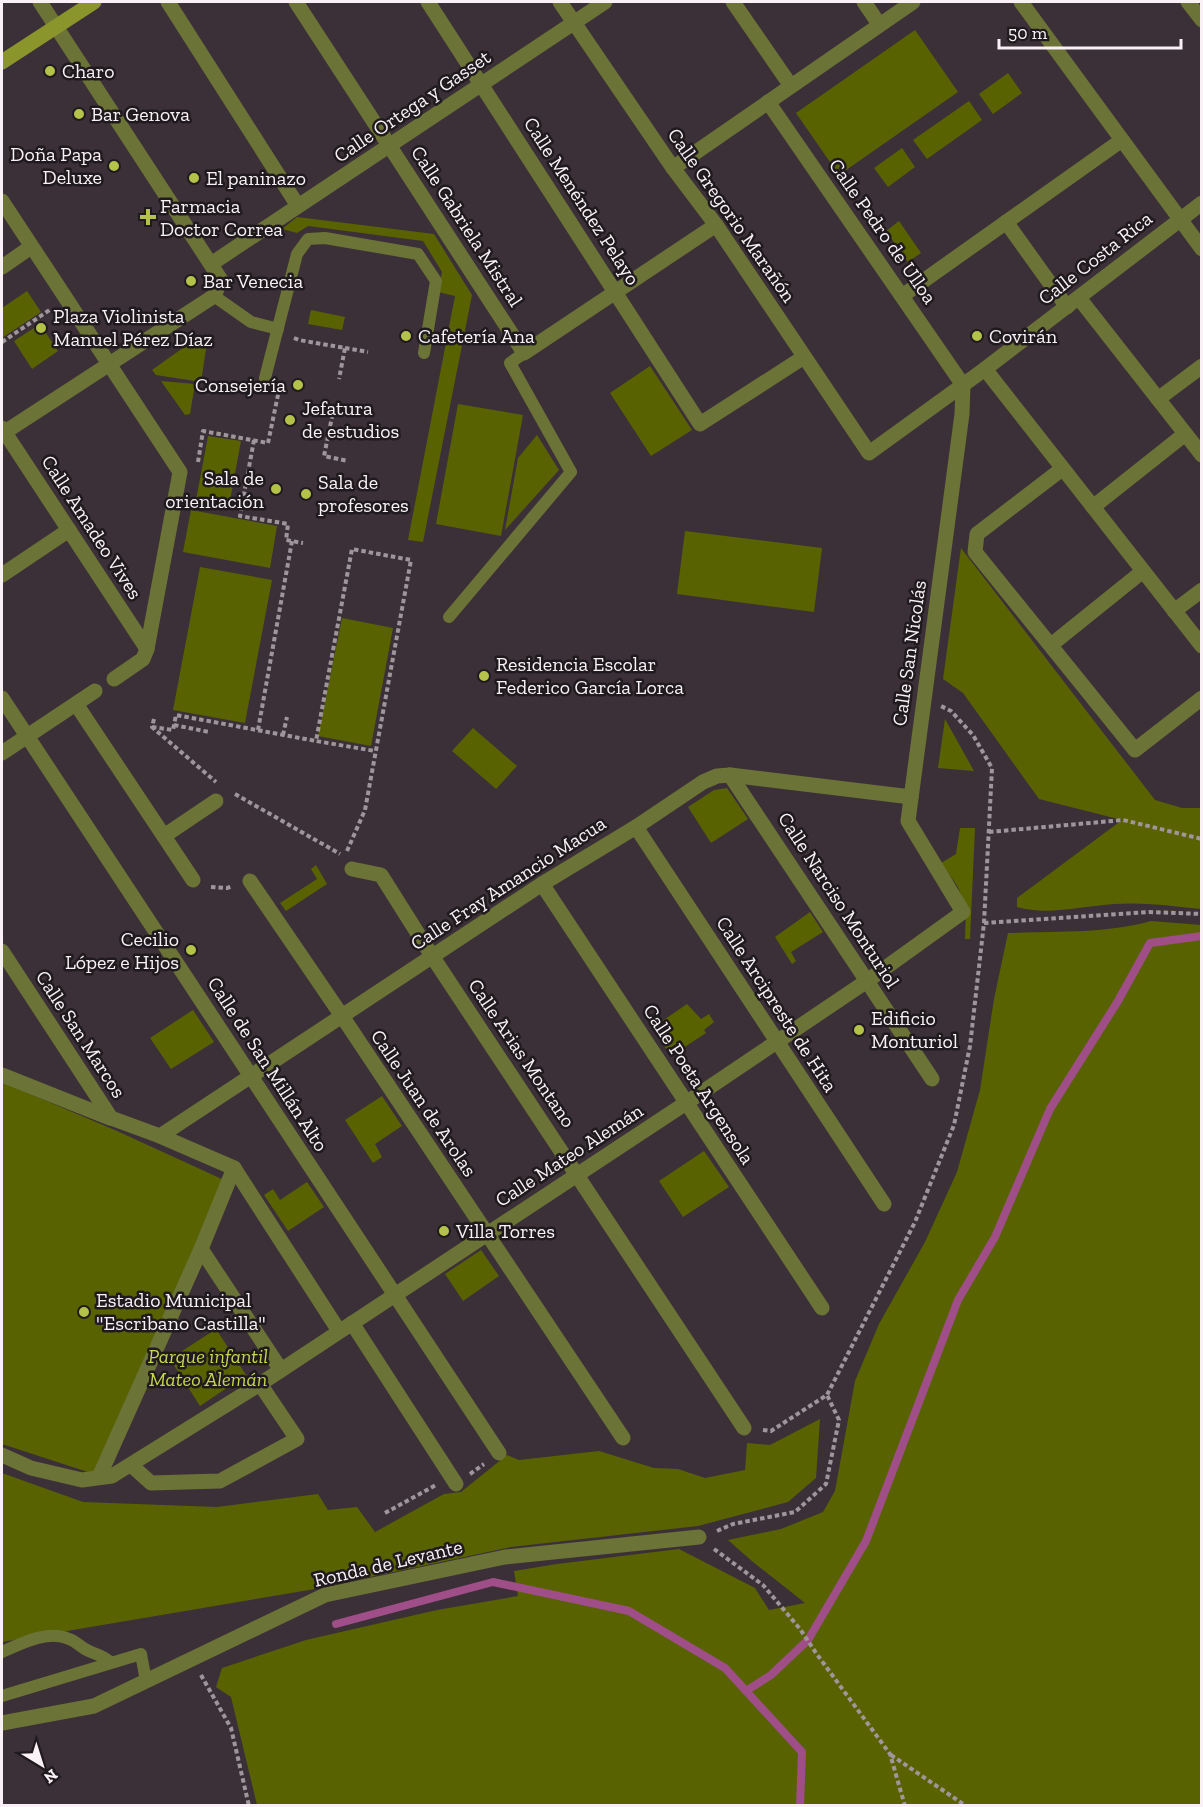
<svg xmlns="http://www.w3.org/2000/svg" width="1203" height="1807" viewBox="0 0 1203 1807" font-family="'Zilla Slab',serif">
  <rect width="100%" height="100%" fill="#3b3037"/>
  <g fill="#596200">
    <path d="M915,30L958,92L839,175L796,113Z"/>
    <path d="M1008,73L1022,93L993,114L979,94Z"/>
    <path d="M969,101L982,120L927,159L913,140Z"/>
    <path d="M902,148L915,167L888,187L874,168Z"/>
    <path d="M297,217L434,234L472,295L423,542L408,540L455,296L438,292L442,272L423,241L308,226L297,233L282,229Z"/>
    <path d="M899,221L921,253L908,262L886,231Z"/>
    <path d="M27,291L41,312L2,338V308Z"/>
    <path d="M311,310L345,317L342,330L308,324Z"/>
    <path d="M40,324L58,351L32,369L14,341Z"/>
    <path d="M194,340L207,342L201,382L156,375L152,370Z"/>
    <path d="M650,366L692,430L651,456L610,393Z"/>
    <path d="M161,381L195,384L190,414L185,415Z"/>
    <path d="M458,404L523,415L501,536L436,524Z"/>
    <path d="M537,435L559,470L505,530L518,458Z"/>
    <path d="M208,436L241,441L229,506L196,500Z"/>
    <path d="M191,510L277,526L270,568L183,552Z"/>
    <path d="M685,531L822,548L814,612L677,594Z"/>
    <path d="M961,548L1155,800L1182,808H1201V909C1172,906 1143,902 1114,904C1082,906 1048,916 1017,907V898L1122,820L1039,799L963,693L943,679Z"/>
    <path d="M200,567L272,580L245,723L173,710Z"/>
    <path d="M342,618L393,628L371,746L318,736Z"/>
    <path d="M945,719L974,771L938,768Z"/>
    <path d="M473,728L517,766L496,789L452,751Z"/>
    <path d="M727,788L748,819L711,843L688,807L714,790Z"/>
    <path d="M960,828H975L970,939H965L966,908L958,887L941,863L956,854Z"/>
    <path d="M316,865L327,884L286,911L280,903L317,879L311,869Z"/>
    <path d="M810,912L823,932L791,952L796,961L792,964L775,937Z"/>
    <path d="M1151,921L1201,925V1805H257L231,1697L216,1687L222,1668L306,1640L437,1610L518,1596L514,1571L557,1564L679,1549L755,1588L769,1610L805,1603L753,1562L728,1540L781,1529L823,1512L835,1491L855,1381L879,1324L925,1242L957,1172L980,1090L994,999L1008,933C1055,931 1105,934 1151,921Z"/>
    <path d="M687,1004L701,1019L709,1014L714,1022L704,1030L706,1033L671,1056L652,1028Z"/>
    <path d="M193,1010L214,1042L171,1069L150,1038Z"/>
    <path d="M2,1082L117,1131L224,1180L94,1474L2,1444Z"/>
    <path d="M382,1096L402,1126L375,1144L382,1157L373,1163L345,1120Z"/>
    <path d="M704,1151L729,1187L683,1217L659,1181Z"/>
    <path d="M307,1182L324,1207L288,1231L264,1195L273,1189L280,1200Z"/>
    <path d="M481,1250L499,1276L463,1301L445,1274Z"/>
    <path d="M216,1329L246,1375L200,1406L172,1362L176,1355Z"/>
    <path d="M820,1419L816,1478L788,1502L698,1526L511,1547L309,1590L2,1642V1473L83,1502L217,1507L318,1494L328,1510L357,1507L375,1532L444,1494L461,1492L507,1455L519,1460L599,1451L654,1468L678,1469L705,1478L745,1470L747,1443L770,1445Z"/>
  </g>
  <g fill="none" stroke-linecap="round" stroke-linejoin="round">
    <g stroke="#9f4e87" stroke-width="8">
      <path d="M336,1624L493,1582L629,1611L725,1668L802,1752L800,1806"/>
      <path d="M746,1691L771,1675L808,1640L866,1541L958,1300L995,1237L1050,1109L1118,1001L1150,943L1202,936"/>
    </g>
    <g stroke="#9f969c" stroke-width="4" stroke-dasharray="4.5 3" stroke-linecap="butt">
      <path d="M294,338L299,340L345,348L339,379"/>
      <path d="M2,342L51,309"/>
      <path d="M345,348L368,352"/>
      <path d="M334,407L324,456L348,461"/>
      <path d="M254,440L240,516L288,524L286,540L303,543"/>
      <path d="M198,462L203,431L268,443L279,390"/>
      <path d="M154,719L152,727L216,782"/>
      <path d="M174,725L209,732"/>
      <path d="M152,727L173,730L176,715L316,741"/>
      <path d="M258,730L292,541"/>
      <path d="M283,735L287,717"/>
      <path d="M235,794L340,854"/>
      <path d="M989,832L1123,820L1202,839"/>
      <path d="M347,851L365,810L411,560L352,549L316,741L375,751"/>
      <path d="M211,887L227,888L233,886"/>
      <path d="M984,923L1149,912L1202,914"/>
      <path d="M763,1430L771,1431L827,1395L915,1222L954,1125L970,1046L984,923L992,768L973,735L951,711L941,706"/>
      <path d="M470,1474L484,1464"/>
      <path d="M385,1513L436,1485"/>
      <path d="M717,1531L733,1524L795,1512L826,1484L839,1420L827,1395"/>
      <path d="M714,1549L763,1585L800,1629L816,1653L890,1754L905,1806"/>
      <path d="M201,1675L231,1728L249,1806"/>
      <path d="M891,1755L966,1806"/>
    </g>
    <g stroke="#6b7336" stroke-width="12">
      <path d="M214,296L251,322L278,329"/>
      <path d="M265,378L297,254L308,239L325,238L418,254L436,281L424,353"/>
      <path d="M449,617L571,472L510,363L524,353"/>
      <path d="M2,1652C20,1644 49,1629 69,1639C75,1641 80,1646 85,1649C95,1655 101,1654 110,1662"/>
      <path d="M2,1696L141,1654L146,1681"/>
    </g>
    <g stroke="#6b7336" stroke-width="15">
      <path d="M168,2L298,206"/>
      <path d="M296,2L524,353L716,225"/>
      <path d="M428,2L700,424L804,357"/>
      <path d="M560,2L673,168L716,225L869,453L985,369L1202,203"/>
      <path d="M733,2L791,86"/>
      <path d="M864,2L879,24"/>
      <path d="M1021,2L1202,249"/>
      <path d="M1188,2L1202,20"/>
      <path d="M673,168L913,2"/>
      <path d="M2,201L180,472L147,649L143,659L114,679"/>
      <path d="M1006,222L1067,307"/>
      <path d="M211,264L605,2"/>
      <path d="M2,267L31,247"/>
      <path d="M902,296L1122,140"/>
      <path d="M1079,298L1202,455"/>
      <path d="M985,369L1202,646"/>
      <path d="M1158,399L1202,366"/>
      <path d="M2,428L147,649"/>
      <path d="M2,434L214,296L221,280L40,2"/>
      <path d="M1062,469L977,534L975,552L1135,750L1202,698"/>
      <path d="M1093,507L1185,434"/>
      <path d="M2,575L69,530"/>
      <path d="M1174,611L1202,590"/>
      <path d="M1051,645L1143,571"/>
      <path d="M2,698L499,1453"/>
      <path d="M76,704L193,880"/>
      <path d="M2,753L95,691"/>
      <path d="M730,775L932,1079"/>
      <path d="M636,827L884,1204"/>
      <path d="M164,836L216,801"/>
      <path d="M352,869L381,875L432,956L744,1428"/>
      <path d="M250,881L342,1016L623,1438"/>
      <path d="M542,884L822,1308"/>
      <path d="M2,951L111,1118L160,1136L234,1168"/>
      <path d="M2,1075L110,1118"/>
      <path d="M160,1136L542,884L636,827L703,782L717,776L730,775L911,797"/>
      <path d="M234,1168L339,1331"/>
      <path d="M201,1249L281,1370"/>
      <path d="M352,1323L456,1484"/>
      <path d="M2,1455L31,1468L82,1480L112,1476L260,1384L686,1103L867,981L963,912L908,821L962,414L963,385L768,102"/>
      <path d="M131,1465L151,1483L220,1481L297,1439L260,1384"/>
      <path d="M99,1477L201,1249L234,1168"/>
      <path d="M2,1723L94,1706L325,1595L505,1557L699,1537"/>
    </g>
    <path stroke="#8a962b" stroke-width="15" d="M2,62L94,2"/>
  </g>
  <g fill="#b4c24a" stroke="#1f1a1d" stroke-width="2">
    <circle cx="50" cy="71" r="6"/>
    <circle cx="79" cy="114" r="6"/>
    <circle cx="114" cy="166" r="6"/>
    <circle cx="194" cy="178" r="6"/>
    <path d="M145 208h6v6h6v6h-6v6h-6v-6h-6v-6h6z"/>
    <circle cx="191" cy="281" r="6"/>
    <circle cx="41" cy="328" r="6"/>
    <circle cx="406" cy="336" r="6"/>
    <circle cx="977" cy="336" r="6"/>
    <circle cx="298" cy="385" r="6"/>
    <circle cx="290" cy="420" r="6"/>
    <circle cx="276" cy="489" r="6"/>
    <circle cx="306" cy="494" r="6"/>
    <circle cx="484" cy="676" r="6"/>
    <circle cx="191" cy="950" r="6"/>
    <circle cx="859" cy="1030" r="6"/>
    <circle cx="444" cy="1231" r="6"/>
    <circle cx="84" cy="1312" r="6"/>
  </g>
  <g text-anchor="middle" stroke-width="5" stroke-linejoin="round" paint-order="stroke">
    <g font-size="20" fill="#f9f1f6" stroke="#1f1a1d" text-anchor="start">
      <text x="62" y="78">Charo</text>
      <text x="91" y="121">Bar Genova</text>
      <text x="102" y="161" text-anchor="end">Doña Papa<tspan x="102" dy="23">Deluxe</tspan></text>
      <text x="206" y="185">El paninazo</text>
      <text x="160" y="213">Farmacia<tspan x="160" dy="23">Doctor Correa</tspan></text>
      <text x="203" y="288">Bar Venecia</text>
      <text x="53" y="323">Plaza Violinista<tspan x="53" dy="23">Manuel Pérez Díaz</tspan></text>
      <text x="418" y="343">Cafetería Ana</text>
      <text x="989" y="343">Covirán</text>
      <text x="286" y="392" text-anchor="end">Consejería</text>
      <text x="302" y="415">Jefatura<tspan x="302" dy="23">de estudios</tspan></text>
      <text x="264" y="485" text-anchor="end">Sala de<tspan x="264" dy="23">orientación</tspan></text>
      <text x="318" y="489">Sala de<tspan x="318" dy="23">profesores</tspan></text>
      <text x="496" y="671">Residencia Escolar<tspan x="496" dy="23">Federico García Lorca</tspan></text>
      <text x="179" y="946" text-anchor="end">Cecilio<tspan x="179" dy="23">López e Hijos</tspan></text>
      <text x="871" y="1025">Edificio<tspan x="871" dy="23">Monturiol</tspan></text>
      <text x="456" y="1238">Villa Torres</text>
      <text x="96" y="1307">Estadio Municipal<tspan x="96" dy="23">"Escribano Castilla"</tspan></text>
    </g>
    <g font-size="20" fill="#f9f1f6" stroke="#1f1a1d">
      <text transform="translate(412 106) rotate(-34)" y="7">Calle Ortega y Gasset</text>
      <text transform="translate(582 201) rotate(57)" y="7">Calle Menéndez Pelayo</text>
      <text transform="translate(732 215) rotate(55)" y="7">Calle Gregorio Marañón</text>
      <text transform="translate(467 226) rotate(57)" y="7">Calle Gabriela Mistral</text>
      <text transform="translate(883 231) rotate(55)" y="7">Calle Pedro de Ulloa</text>
      <text transform="translate(1095 258) rotate(-38)" y="7">Calle Costa Rica</text>
      <text transform="translate(92 527) rotate(57)" y="7">Calle Amadeo Vives</text>
      <text transform="translate(909 653) rotate(-82)" y="7">Calle San Nicolás</text>
      <text transform="translate(508 883) rotate(-33)" y="7">Calle Fray Amancio Macua</text>
      <text transform="translate(839 900) rotate(57)" y="7">Calle Narciso Monturiol</text>
      <text transform="translate(777 1004) rotate(57)" y="7">Calle Arcipreste de Hita</text>
      <text transform="translate(81 1034) rotate(57)" y="7">Calle San Marcos</text>
      <text transform="translate(522 1053) rotate(56)" y="7">Calle Arias Montano</text>
      <text transform="translate(268 1064) rotate(57)" y="7">Calle de San Millán Alto</text>
      <text transform="translate(699 1084) rotate(57)" y="7">Calle Poeta Argensola</text>
      <text transform="translate(424 1103) rotate(56)" y="7">Calle Juan de Arolas</text>
      <text transform="translate(569 1155) rotate(-33)" y="7">Calle Mateo Alemán</text>
      <text transform="translate(388 1563) rotate(-13)" y="7">Ronda de Levante</text>
    </g>
    <g font-size="20" font-style="italic" fill="#c7d64e" stroke="#1f1a1d">
      <text x="208" y="1363">Parque infantil<tspan x="208" dy="23">Mateo Alemán</tspan></text>
    </g>
  </g>
  <rect width="1203" height="1807" fill="none" stroke="#f9f1f6" stroke-width="6"/>
  <g transform="translate(42 1765) rotate(142)" stroke="#1f1a1d" stroke-width="4.5" paint-order="stroke">
  <path d="M0-4.5L10 22L0 15L-10 22Z" fill="#f9f1f6"/>
  <text y="-9" font-size="16" font-weight="bold" text-anchor="middle" fill="#f9f1f6">N</text>
  </g>
  <path d="M999 39v9h182v-9" fill="none" stroke="#f9f1f6" stroke-width="3"/>
  <text x="1008" y="39" font-size="18" fill="#f9f1f6" stroke="#1f1a1d" stroke-width="4.5" paint-order="stroke">50 m</text>
</svg>
